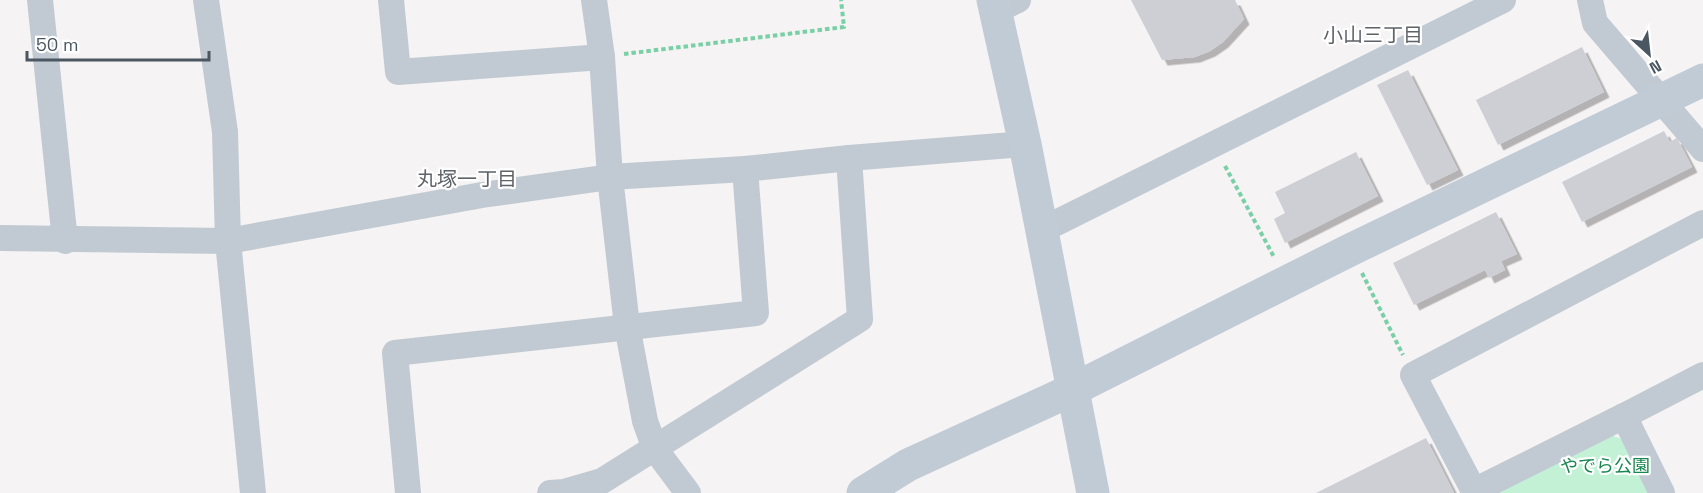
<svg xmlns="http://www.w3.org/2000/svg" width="1703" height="493" viewBox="0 0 1703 493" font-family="'Space Grotesk','Noto Sans JP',sans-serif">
  <defs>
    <filter id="shadow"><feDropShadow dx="5.5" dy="5.5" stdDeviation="0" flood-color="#0004"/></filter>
  </defs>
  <rect width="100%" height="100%" fill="#f5f3f3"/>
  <path fill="#c3f1d5" d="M1608,434L1624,440L1651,493H1498Z"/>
  <g fill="#cdcfd5" filter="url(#shadow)">
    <path d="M1131,0H1235L1244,19L1223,42L1210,51L1195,57L1162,60Z"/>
    <path d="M1582,47L1604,92L1498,145L1476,100Z"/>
    <path d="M1408,70L1458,170L1427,185L1377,85Z"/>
    <path d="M1664,131L1670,142L1677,138L1692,167L1582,222L1562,182Z"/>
    <path d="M1356,152L1378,196L1285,243L1274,219L1285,213L1275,192Z"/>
    <path d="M1496,212L1517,254L1501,261L1505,270L1489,278L1485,270L1414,305L1393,263Z"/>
    <path d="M1426,438L1454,493H1316Z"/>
  </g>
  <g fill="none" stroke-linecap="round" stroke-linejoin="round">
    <g stroke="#7ad0a6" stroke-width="4" stroke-dasharray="4.5 3" stroke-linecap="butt">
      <path d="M624,54L844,27L841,0"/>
      <path d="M1225,166L1274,257"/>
      <path d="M1362,273L1403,355"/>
    </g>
    <g stroke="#c1cad2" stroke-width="26">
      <path d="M40,0L65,241"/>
      <path d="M206,0L225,132L228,241L253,493"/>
      <path d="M391,0L398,72L602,57"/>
      <path d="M594,0L602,57L610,177L627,326L645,421L655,449L688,493"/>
      <path d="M1590,0L1595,23L1703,149"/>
      <path d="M995,11L1018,0"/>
      <path d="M1042,230L1503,0"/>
      <path d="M0,238L228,241L482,195L610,177L745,169L849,158L1025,144"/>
      <path d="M1474,491L1624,416"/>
      <path d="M408,493L395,353L756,313L745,169"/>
      <path d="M550,493L564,492L602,481L860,319L849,158"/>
      <path d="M1475,493L1413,375L1703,223"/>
      <path d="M1662,493L1624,416L1703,375"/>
    </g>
    <g stroke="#c1cbd6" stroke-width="33">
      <path d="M993,0L1025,144L1093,493"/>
      <path d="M863,493L908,465L1074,389L1350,250L1703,80"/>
    </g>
  </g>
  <g text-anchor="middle" stroke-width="4.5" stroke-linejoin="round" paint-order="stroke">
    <g font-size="18" fill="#17864f" stroke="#fff">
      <text x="1605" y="472">やでら公園</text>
    </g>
    <g font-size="20" fill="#5f6368" stroke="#fff">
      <text x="1373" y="42">小山三丁目</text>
      <text x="467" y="186">丸塚一丁目</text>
    </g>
  </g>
  <g transform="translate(1649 54) rotate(153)" stroke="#ffffff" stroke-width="4.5" paint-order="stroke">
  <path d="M0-4.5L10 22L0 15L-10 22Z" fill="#4a5661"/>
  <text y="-9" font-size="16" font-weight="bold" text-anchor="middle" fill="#4a5661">N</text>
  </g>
  <path d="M27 51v9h182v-9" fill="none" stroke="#4a5661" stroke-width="3"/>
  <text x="36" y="51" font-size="18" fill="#4a5661" stroke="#ffffff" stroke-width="4.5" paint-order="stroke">50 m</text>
</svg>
